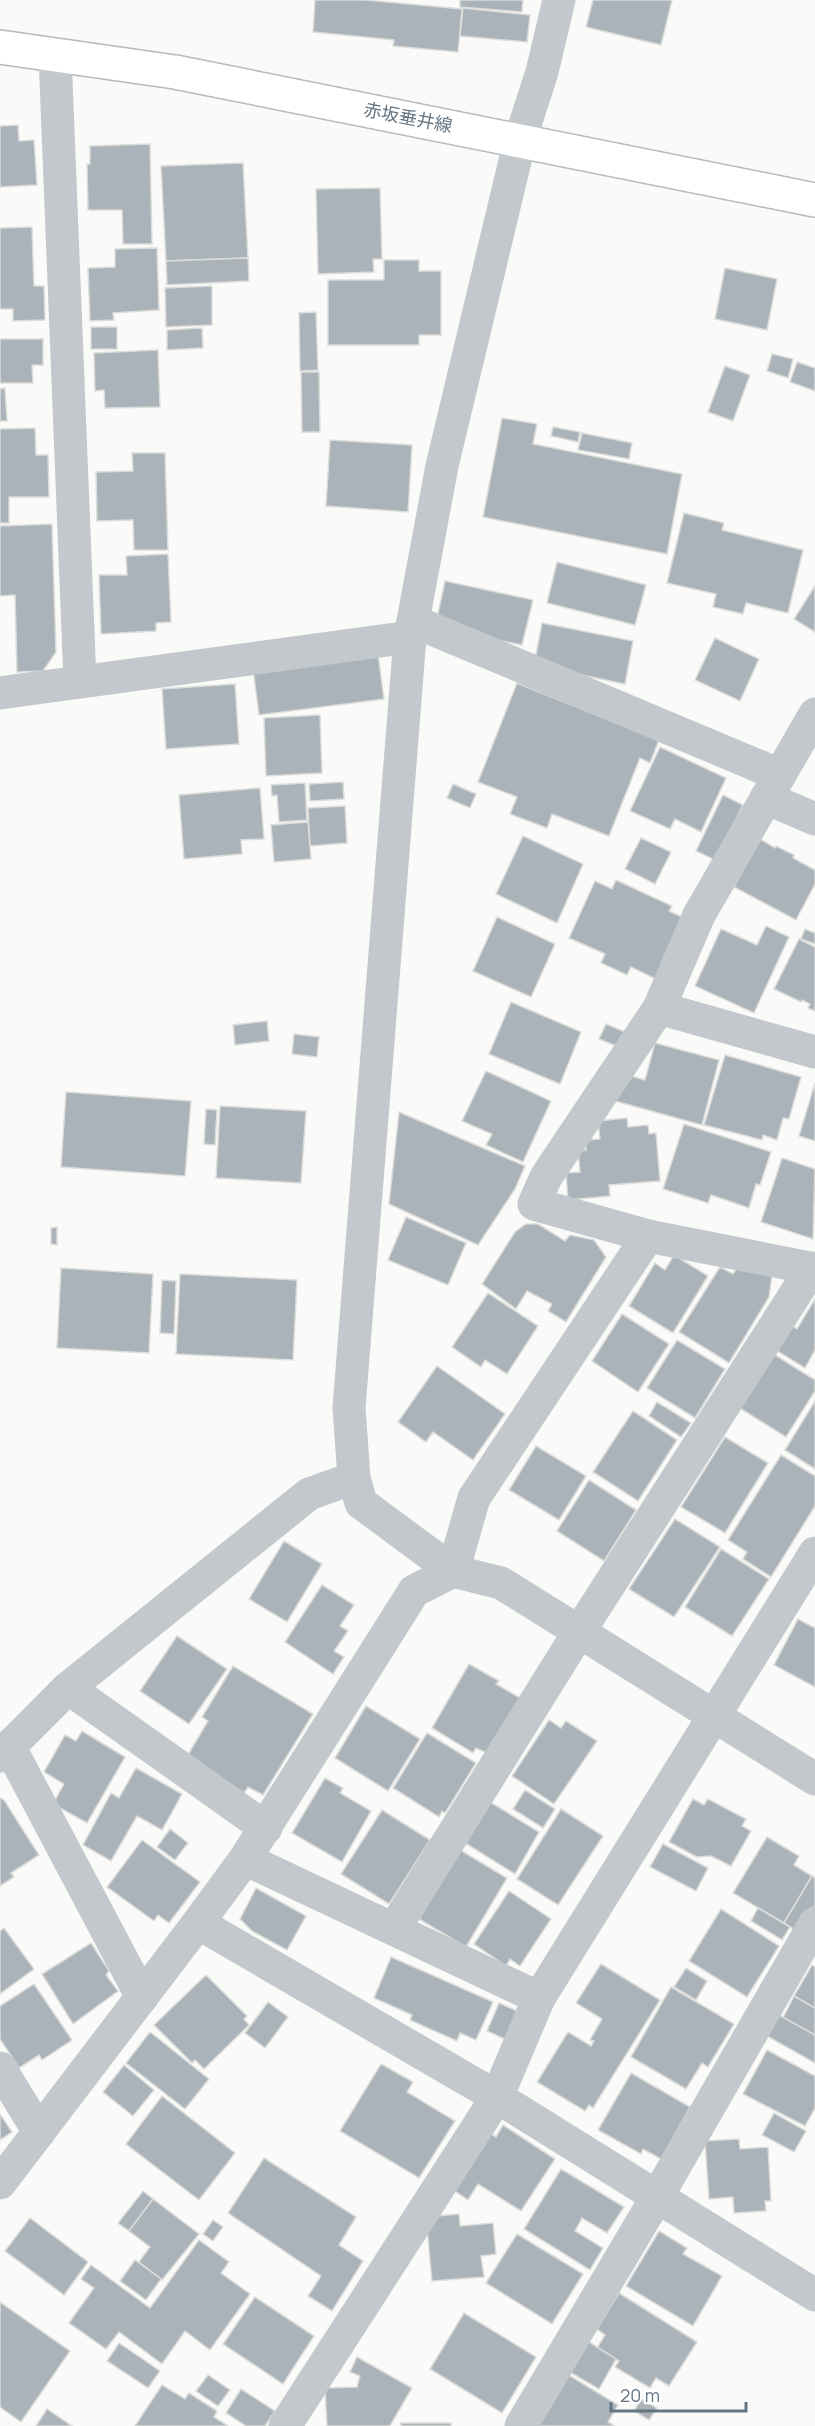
<svg xmlns="http://www.w3.org/2000/svg" width="815" height="2426" viewBox="0 0 815 2426" font-family="Manrope,'Noto Sans JP',sans-serif">
  <rect width="100%" height="100%" fill="#fafaf8"/>
  <g fill="#aab3b9" stroke="#dcdcda" stroke-width="1.5">
    <path d="M315,0H366L462,9L458,52L393,46L394,40L313,32Z"/>
    <path d="M460,0H523L522,12L460,7Z"/>
    <path d="M593,0H672L661,45L586,27Z"/>
    <path d="M463,8L530,15L527,42L460,36Z"/>
    <path d="M18,125L19,141L34,140L37,185L0,187V126Z"/>
    <path d="M150,144L152,244H123L122,210H88L87,164H90V146Z"/>
    <path d="M243,163L248,258L166,261L161,166Z"/>
    <path d="M380,188L382,259H373L374,272L318,274L316,189Z"/>
    <path d="M32,227L34,286H44L45,320L13,321V309H0V228Z"/>
    <path d="M157,248L159,310L113,313L114,320L90,321L88,268L115,267V249Z"/>
    <path d="M248,258L249,281L167,285L166,261Z"/>
    <path d="M384,260H419V271H441V335H419V345H328V280H384Z"/>
    <path d="M725,268L777,279L767,330L715,319Z"/>
    <path d="M212,286V325L166,327L165,288Z"/>
    <path d="M316,312L318,370L300,371L299,313Z"/>
    <rect x="91" y="327" width="26" height="22"/>
    <path d="M202,328L203,348L167,350V330Z"/>
    <path d="M0,339H43V365H32L33,383H0Z"/>
    <path d="M158,350L160,407L105,408L104,390L95,391L94,353Z"/>
    <path d="M772,354L793,359L788,378L767,371Z"/>
    <path d="M797,362L815,368V391L790,382Z"/>
    <path d="M725,366L750,375L733,421L708,412Z"/>
    <path d="M301,372H319L320,432H302Z"/>
    <path d="M5,388L7,421H0V389Z"/>
    <path d="M502,418L537,424L533,444L682,474L667,554L483,517Z"/>
    <path d="M553,427L580,432L578,442L551,436Z"/>
    <path d="M35,428L36,455H48L49,497H9V523H0V429Z"/>
    <path d="M582,433L632,443L629,459L578,450Z"/>
    <path d="M330,440L412,445L408,512L326,506Z"/>
    <path d="M132,453H165L168,550H134L133,520L97,521L96,472L133,471Z"/>
    <path d="M684,513L724,523L722,530L803,550L788,613L746,603L743,614L713,607L716,594L667,583Z"/>
    <path d="M52,524L56,652L43,671L17,672L15,595L0,596V526Z"/>
    <path d="M168,554L171,622L156,623V631L101,634L99,575H127L126,556Z"/>
    <path d="M557,562L646,585L635,625L547,603Z"/>
    <path d="M445,581L533,600L522,645L435,627Z"/>
    <path d="M815,586V632L794,619Z"/>
    <path d="M542,623L633,641L625,684L534,665Z"/>
    <path d="M715,638L759,659L740,701L695,680Z"/>
    <path d="M377,646L384,699L259,715L252,661Z"/>
    <path d="M517,683L659,740L650,763L640,758L609,836L552,814L547,828L510,814L517,797L478,782Z"/>
    <path d="M235,684L239,744L166,749L162,689Z"/>
    <path d="M320,715L322,773L266,776L264,718Z"/>
    <path d="M660,747L726,778L701,832L675,819L670,829L630,811Z"/>
    <path d="M343,782L344,799L310,801L309,784Z"/>
    <path d="M305,783L307,820L279,822L277,795L272,796L271,785Z"/>
    <path d="M453,784L476,794L470,808L447,798Z"/>
    <path d="M260,788L264,839L241,840L242,854L184,859L179,795Z"/>
    <path d="M723,795L743,805L715,860L696,851Z"/>
    <path d="M345,806L347,843L310,846L308,808Z"/>
    <path d="M308,822L311,859L274,862L271,825Z"/>
    <path d="M523,836L583,864L557,923L496,894Z"/>
    <path d="M641,838L671,852L655,884L625,869Z"/>
    <path d="M760,839L775,848L776,846L794,855L793,858L815,870V884L796,920L734,887Z"/>
    <path d="M616,880L672,906L669,911L686,919L658,980L631,967L627,975L601,963L605,954L569,938L595,881L612,889Z"/>
    <path d="M497,917L555,944L531,997L473,971Z"/>
    <path d="M766,926L789,937L754,1013L695,986L721,929L757,945Z"/>
    <path d="M805,929L815,933V944L801,939Z"/>
    <path d="M799,939L815,947V1011L808,1008L810,1004L802,1000L801,1002L774,989Z"/>
    <path d="M511,1002L581,1032L560,1084L489,1054Z"/>
    <path d="M267,1021L269,1041L235,1045L233,1025Z"/>
    <path d="M606,1024L625,1032L619,1047L599,1039Z"/>
    <path d="M294,1034L319,1037L317,1057L292,1054Z"/>
    <path d="M655,1043L719,1060L702,1125L615,1101L631,1076L645,1080Z"/>
    <path d="M725,1055L801,1077L789,1119L783,1118L777,1140L763,1135L762,1140L704,1125Z"/>
    <path d="M486,1071L551,1101L523,1162L486,1145L492,1134L462,1121Z"/>
    <path d="M815,1083V1141L799,1136Z"/>
    <path d="M66,1092L191,1101L185,1176L61,1167Z"/>
    <path d="M220,1106L306,1111L301,1183L216,1178Z"/>
    <path d="M206,1109L217,1110L215,1145L204,1144Z"/>
    <path d="M399,1112L525,1166L515,1189L478,1245L389,1204Z"/>
    <path d="M627,1118L628,1127L648,1125L649,1134L656,1133L660,1181L609,1185L610,1196L568,1200L566,1173L580,1172L578,1150H586V1140L600,1139L598,1121Z"/>
    <path d="M684,1124L771,1152L760,1185L756,1184L749,1208L711,1195L708,1203L663,1189Z"/>
    <path d="M782,1158L815,1169L813,1239L761,1222Z"/>
    <path d="M406,1217L466,1243L448,1285L388,1260Z"/>
    <path d="M526,1224H538L565,1241L570,1235L594,1240L606,1257L566,1322L548,1311L552,1304L527,1291L516,1309L482,1284L515,1232Z"/>
    <path d="M57,1227V1245L51,1244V1228Z"/>
    <path d="M674,1255L708,1276L673,1333L629,1306L655,1263L665,1270Z"/>
    <path d="M720,1267L733,1274L737,1268L772,1275L769,1297L729,1363L679,1332Z"/>
    <path d="M61,1268L153,1274L149,1353L57,1348Z"/>
    <path d="M180,1274L297,1280L293,1360L176,1354Z"/>
    <path d="M162,1280L176,1281L174,1334L160,1333Z"/>
    <path d="M488,1293L538,1326L507,1374L485,1360L481,1367L452,1347Z"/>
    <path d="M815,1299V1350L805,1368L774,1349L789,1324L797,1329Z"/>
    <path d="M622,1314L669,1344L638,1392L592,1361Z"/>
    <path d="M677,1340L725,1369L695,1418L647,1388Z"/>
    <path d="M772,1353L815,1380V1391L786,1437L738,1407Z"/>
    <path d="M437,1366L505,1414L473,1460L433,1432L426,1442L398,1422Z"/>
    <path d="M815,1401V1469L785,1450Z"/>
    <path d="M657,1402L691,1423L681,1437L649,1416Z"/>
    <path d="M633,1411L677,1440L638,1501L593,1472Z"/>
    <path d="M725,1437L768,1463L725,1533L681,1507Z"/>
    <path d="M536,1446L586,1476L559,1520L509,1490Z"/>
    <path d="M781,1455L815,1476V1506L771,1577L743,1559L747,1552L728,1540Z"/>
    <path d="M589,1480L636,1510L604,1561L557,1531Z"/>
    <path d="M675,1519L720,1547L674,1617L629,1589Z"/>
    <path d="M284,1541L322,1564L287,1622L249,1599Z"/>
    <path d="M721,1549L769,1579L732,1636L685,1607Z"/>
    <path d="M322,1585L354,1605L340,1626L348,1631L334,1651L344,1657L333,1674L285,1642Z"/>
    <path d="M798,1619L815,1628V1687L774,1665Z"/>
    <path d="M177,1636L227,1669L189,1724L140,1691Z"/>
    <path d="M469,1664L499,1681L496,1684L520,1698L487,1753L476,1748L473,1753L432,1728Z"/>
    <path d="M233,1666L313,1714L263,1795L248,1787L244,1793L186,1758L208,1721L202,1717Z"/>
    <path d="M366,1706L420,1739L388,1791L335,1758Z"/>
    <path d="M549,1720L561,1728L566,1721L597,1741L554,1804L512,1776Z"/>
    <path d="M82,1731L125,1757L87,1823L53,1804L64,1784L44,1772L65,1735L76,1741Z"/>
    <path d="M427,1733L476,1763L445,1813L442,1811L439,1817L393,1788Z"/>
    <path d="M136,1768L182,1794L162,1830L137,1816L111,1861L83,1845L111,1793L119,1798Z"/>
    <path d="M325,1778L343,1788L340,1793L371,1811L342,1862L292,1833Z"/>
    <path d="M525,1790L555,1809L543,1828L513,1809Z"/>
    <path d="M0,1798L4,1800L39,1855L11,1873L14,1877L0,1886Z"/>
    <path d="M693,1799L704,1805L708,1799L746,1819L742,1826L751,1831L731,1866L711,1856L697,1857L669,1842Z"/>
    <path d="M490,1802L539,1832L515,1874L465,1843Z"/>
    <path d="M561,1809L603,1836L558,1905L517,1879Z"/>
    <path d="M382,1810L430,1840L389,1904L341,1874Z"/>
    <path d="M170,1829L188,1843L175,1860L157,1847Z"/>
    <path d="M767,1837L799,1856L794,1865L812,1876L784,1923L733,1893Z"/>
    <path d="M142,1840L200,1882L169,1923L158,1915L154,1921L107,1887Z"/>
    <path d="M663,1844L708,1868L696,1891L650,1867Z"/>
    <path d="M460,1850L507,1878L466,1947L419,1919Z"/>
    <path d="M812,1876L815,1878V1906L799,1932L784,1923Z"/>
    <path d="M256,1888L306,1916L287,1950L252,1931L240,1919Z"/>
    <path d="M509,1891L551,1919L520,1966L510,1959L506,1966L474,1944Z"/>
    <path d="M758,1908L790,1927L782,1940L751,1921Z"/>
    <path d="M721,1909L779,1946L747,1997L689,1961Z"/>
    <path d="M4,1928L34,1969L0,1994V1931Z"/>
    <path d="M91,1943L109,1971L106,1975L118,1991L73,2024L42,1974Z"/>
    <path d="M391,1957L493,2002L476,2040L460,2033L457,2041L410,2020L412,2015L374,1998Z"/>
    <path d="M601,1964L660,2000L593,2108L589,2105L585,2111L537,2082L568,2032L591,2046L594,2041L590,2040L602,2019L576,2003Z"/>
    <path d="M812,1965L815,1967V2008L794,1996Z"/>
    <path d="M686,1968L707,1981L696,2000L674,1987Z"/>
    <path d="M206,1975L247,2016L244,2019L249,2025L204,2069L195,2060L192,2063L154,2025Z"/>
    <path d="M34,1984L72,2040L42,2060L39,2055L19,2068L0,2039V2006Z"/>
    <path d="M671,1987L734,2024L708,2067L702,2063L686,2089L631,2057Z"/>
    <path d="M794,1996L815,2008V2035L783,2018Z"/>
    <path d="M268,2002L288,2017L265,2048L245,2033Z"/>
    <path d="M499,2003L526,2015L514,2043L487,2031Z"/>
    <path d="M779,2015L815,2035V2063L767,2036Z"/>
    <path d="M150,2032L209,2079L185,2109L126,2063Z"/>
    <path d="M767,2050L815,2076V2108L805,2126L743,2094Z"/>
    <path d="M381,2064L413,2082L407,2092L455,2121L419,2178L340,2131Z"/>
    <path d="M124,2065L154,2090L133,2116L103,2092Z"/>
    <path d="M631,2073L690,2107L661,2159L643,2149L641,2154L598,2130Z"/>
    <path d="M162,2096L235,2153L199,2200L126,2144Z"/>
    <path d="M774,2113L806,2131L794,2152L762,2135Z"/>
    <path d="M0,2114L12,2132L0,2140Z"/>
    <path d="M503,2125L555,2159L521,2211L478,2184L468,2200L445,2184L481,2128L496,2137Z"/>
    <path d="M739,2139L740,2149L768,2147L771,2201H765L766,2211L734,2213L733,2197L709,2199L705,2141Z"/>
    <path d="M264,2158L356,2217L339,2245L363,2261L332,2311L308,2296L321,2276L228,2213Z"/>
    <path d="M561,2169L624,2207L607,2233L582,2218L575,2231L603,2248L590,2270L524,2229Z"/>
    <path d="M143,2191L153,2199L129,2231L118,2223Z"/>
    <path d="M153,2199L199,2234L162,2280L139,2262L150,2247L129,2231Z"/>
    <path d="M459,2214L460,2226L493,2223L496,2254L481,2256L484,2277L432,2281L426,2217Z"/>
    <path d="M30,2218L88,2262L64,2295L5,2251Z"/>
    <path d="M213,2220L223,2227L213,2241L203,2234Z"/>
    <path d="M659,2231L687,2248L683,2254L722,2276L693,2326L626,2286Z"/>
    <path d="M517,2234L583,2274L552,2324L486,2283Z"/>
    <path d="M199,2240L229,2262L221,2273L250,2294L210,2350L185,2331L162,2364L119,2332L106,2349L69,2323L94,2288L81,2279L91,2265L150,2308Z"/>
    <path d="M135,2260L161,2279L146,2300L120,2281Z"/>
    <path d="M619,2293L697,2342L669,2386L656,2378L650,2388L615,2367L619,2361L597,2348L605,2335L597,2329Z"/>
    <path d="M255,2297L314,2336L283,2384L223,2344Z"/>
    <path d="M0,2302L70,2351L21,2422L0,2407Z"/>
    <path d="M464,2313L536,2357L502,2413L430,2369Z"/>
    <path d="M586,2340L616,2359L599,2389L568,2371Z"/>
    <path d="M119,2343L160,2371L148,2388L107,2361Z"/>
    <path d="M357,2357L412,2388L390,2426H327L325,2388L357,2387L360,2376L350,2372Z"/>
    <path d="M567,2374L618,2405L608,2422L615,2426H536Z"/>
    <path d="M208,2375L230,2390L218,2406L196,2391Z"/>
    <path d="M162,2385L185,2399L189,2393L217,2411L214,2417L228,2426H135Z"/>
    <path d="M241,2389L275,2411L265,2426H246L226,2413Z"/>
    <path d="M641,2399L657,2408L649,2420L634,2411Z"/>
    <path d="M47,2409L72,2426H36Z"/>
    <rect x="401" y="2423" width="50" height="3"/>
  </g>
  <g fill="none" stroke-linecap="round" stroke-linejoin="round">
    <g stroke="#b5babe" stroke-width="36">
      <path id="major" d="M0,47L175,72L815,200"/>
    </g>
    <g stroke="#c3c8cc" stroke-width="33">
      <path d="M559,0L542,72L520,140L442,466L410,637L349,1408L354,1478L361,1503L453,1571L501,1583L815,1779"/>
      <path d="M55,55L80,682"/>
      <path d="M413,621L780,775"/>
      <path d="M0,693L410,637"/>
      <path d="M815,714L699,915L659,1008L546,1177L534,1204L648,1236L815,1269"/>
      <path d="M766,798L815,819"/>
      <path d="M659,1008L815,1052"/>
      <path d="M68,1688L266,1828"/>
      <path d="M9,1746L142,1997"/>
      <path d="M0,1756L68,1688L309,1494L354,1478"/>
      <path d="M245,1859L539,1998L815,1553"/>
      <path d="M198,1923L497,2097L815,2295"/>
      <path d="M394,1929L579,1632L812,1268"/>
      <path d="M0,2068L39,2132"/>
      <path d="M0,2183L198,1923L245,1859L414,1591L453,1571L474,1498L648,1236"/>
      <path d="M285,2426L497,2097L539,1998"/>
      <path d="M521,2426L657,2197L815,1923"/>
    </g>
    <use href="#major" stroke="#fff" stroke-width="33"/>
  </g>
  <g text-anchor="middle" stroke-width="6" stroke-linejoin="round" paint-order="stroke">
    <g font-size="18" fill="#657683" stroke="#fff">
      <text transform="translate(408 118) rotate(11)" y="6">赤坂垂井線</text>
    </g>
  </g>
  <path d="M611 2402v9h135v-9" fill="none" stroke="#657683" stroke-width="3"/>
  <text x="620" y="2402" font-size="18" fill="#657683" stroke="#ffffff" stroke-width="4.5" paint-order="stroke">20 m</text>
</svg>
